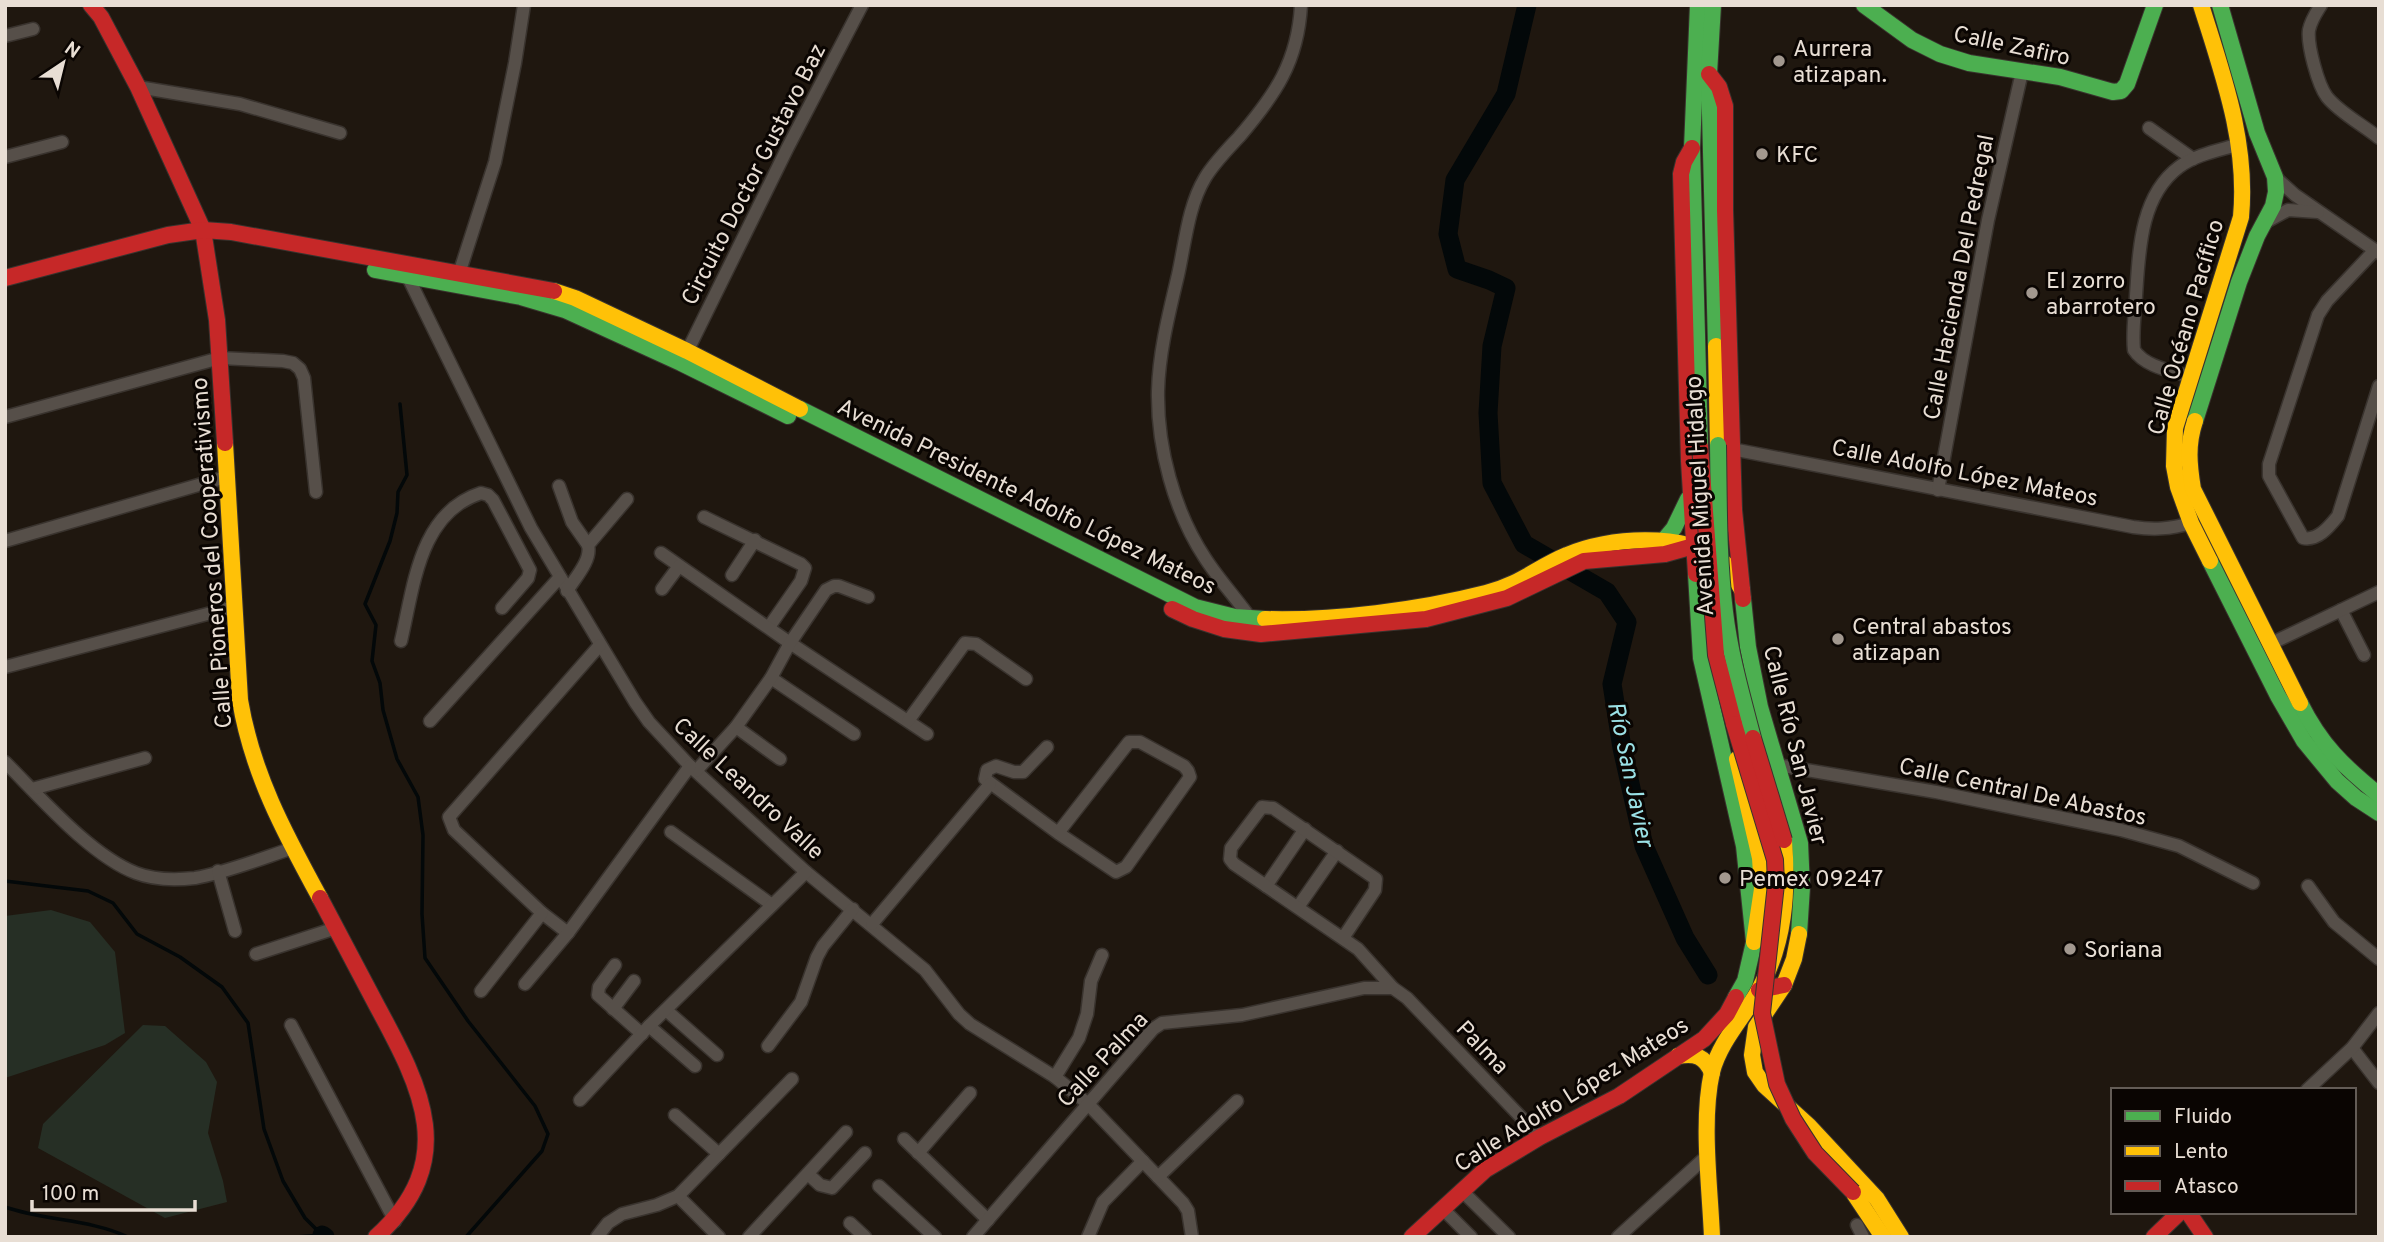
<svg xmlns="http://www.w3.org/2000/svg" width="2384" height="1242" viewBox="0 0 2384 1242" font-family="Overpass,sans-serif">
  <rect width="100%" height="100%" fill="#1f170f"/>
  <g fill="#262f25">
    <path d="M51,910L90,922L115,952L125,1033L105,1045L5,1078V916Z"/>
    <path d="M143,1025L165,1026L206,1062L217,1082L208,1133L223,1181L227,1202L165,1218L38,1148L43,1124Z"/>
  </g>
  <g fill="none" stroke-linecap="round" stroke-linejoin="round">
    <g stroke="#030809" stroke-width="3.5">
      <path d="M400,404L407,475L398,492L397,513L390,541L365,604L376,625L372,661L380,683L383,710L397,759L418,797L423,835L422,914L425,958L468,1021L535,1106L548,1134L542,1151L466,1237"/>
      <path d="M5,881L88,891L113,903L137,934L180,957L222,987L248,1023L264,1129L283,1181L305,1218L322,1235"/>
      <path d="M5,1207C45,1221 90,1219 128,1237"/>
      <path d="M296,1237L322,1235"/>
    </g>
    <g stroke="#030809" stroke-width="19">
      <path d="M1527,5L1506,94L1455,180L1448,234L1457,269L1489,280L1506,288L1492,346L1488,413L1492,483L1524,544L1607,592L1627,622L1612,684L1622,748L1644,846L1685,938L1708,975"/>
      <path d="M322,1235L325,1237"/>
    </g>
    <g stroke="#39332e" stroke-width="15">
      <g id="street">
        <path d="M2321,5C2316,13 2311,20 2309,30C2307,45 2318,85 2327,97C2340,113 2363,125 2379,138"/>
        <path d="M5,36L33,29"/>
        <path d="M138,87L240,104L340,133"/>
        <path d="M2149,128L2193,159"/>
        <path d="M5,157L62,142"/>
        <path d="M2275,177L2295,195L2379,253"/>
        <path d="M2266,222L2288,210L2318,212"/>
        <path d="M2375,250L2327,301L2318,315L2269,464V476L2303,538C2318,541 2329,527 2338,516L2379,386"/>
        <path d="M405,271L531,528L635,702L649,722L690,766L806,872L925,970L959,1014L970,1024L1055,1077L1087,1103L1183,1203L1188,1211L1192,1237"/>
        <path d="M457,280L495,162L515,63L524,5"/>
        <path d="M684,358L788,147L862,5"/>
        <path d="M2191,377C2172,371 2145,367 2134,350C2132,332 2135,314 2136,296C2139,251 2140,196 2179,167C2196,154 2221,150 2240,144"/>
        <path d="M5,417L220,358L283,361L293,363L300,369L304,378L316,492"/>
        <path d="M1732,449L2133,527C2154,530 2170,529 2191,523"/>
        <path d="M559,486L572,522L588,545"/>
        <path d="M1938,490L1988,220L2022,72"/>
        <path d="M704,517L801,564L805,568L801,581L769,627"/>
        <path d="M5,541L226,477"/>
        <path d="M661,553L790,643L927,734"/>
        <path d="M732,575L755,540"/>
        <path d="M662,589L679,566"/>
        <path d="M567,591C575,578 592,560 588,545L627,499"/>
        <path d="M2341,610L2364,655"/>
        <path d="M1253,622C1238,600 1219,580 1205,558C1174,511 1157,447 1158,391C1159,352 1169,313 1178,275C1185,244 1188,206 1205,178C1214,163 1227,150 1239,137C1275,95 1298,62 1301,5"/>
        <path d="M401,641C414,586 419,513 481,493L488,495L493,500L530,570L528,578L502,608"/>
        <path d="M2270,644L2379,592"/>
        <path d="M5,667L234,607"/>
        <path d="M771,678L854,734"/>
        <path d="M430,721L560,577"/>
        <path d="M908,721L965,643L976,644L1026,679"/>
        <path d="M736,727L780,759"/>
        <path d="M1047,747L1023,772H1014L996,766L987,770L985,779L1058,833L1116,872L1126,867L1190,777L1188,771L1184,766L1140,742H1129L1058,833"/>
        <path d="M5,762C40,797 91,856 136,873C154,880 176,880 195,878C225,873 263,858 293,848"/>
        <path d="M1777,765L1936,792L2121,830L2179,846L2253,883"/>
        <path d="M696,771L736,727L771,678L790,643L826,590L834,586H839L868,597"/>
        <path d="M32,789L145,758"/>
        <path d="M671,832L772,905"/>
        <path d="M218,871L235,931"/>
        <path d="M1266,886L1305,829"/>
        <path d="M2308,886L2334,922L2379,959"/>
        <path d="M1298,907L1337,851"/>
        <path d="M872,924L990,784"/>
        <path d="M568,933L542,913L454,830L449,817L600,645"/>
        <path d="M1343,938L1375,890L1376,879L1273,808L1262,807L1231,848L1230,859L1234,864L1358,949L1393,988L1407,998L1540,1137"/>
        <path d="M256,954L336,928"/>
        <path d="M615,965L599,987L598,995L642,1034"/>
        <path d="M525,984L568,933L690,766"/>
        <path d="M481,991L542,913"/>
        <path d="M613,1009L634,981"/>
        <path d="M666,1010L717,1055"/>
        <path d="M291,1025L395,1221"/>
        <path d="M649,1026L695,1066"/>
        <path d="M768,1046L801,1002L817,957L823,946L853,909"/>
        <path d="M2352,1048L2379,1083"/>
        <path d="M1055,1077L1079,1038L1087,1014L1091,981L1102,955"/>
        <path d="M2307,1090L2352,1048L2379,1013"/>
        <path d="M580,1100L649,1026L806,872"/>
        <path d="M675,1115L719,1154"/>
        <path d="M904,1139L988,1220"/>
        <path d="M918,1153L970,1093"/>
        <path d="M808,1174L820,1185L832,1188L865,1153"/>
        <path d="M1158,1177L1237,1101"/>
        <path d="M879,1186L935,1237"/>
        <path d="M1461,1190L1509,1237"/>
        <path d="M678,1196L719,1237"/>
        <path d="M1442,1208L1471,1237"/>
        <path d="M850,1223L865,1237"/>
        <path d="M1857,1225L1863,1237"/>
        <path d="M597,1237L608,1223L622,1214L657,1205L678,1196L792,1079"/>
        <path d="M749,1237L846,1132"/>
        <path d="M973,1237L1153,1029L1162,1023L1242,1015L1364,988H1393"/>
        <path d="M1088,1237L1103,1202L1143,1161"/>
        <path d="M1618,1237L1708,1155"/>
      </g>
    </g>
    <g stroke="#39332e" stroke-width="18">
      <g id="fast">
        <path d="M1698,5L1692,148L1700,446"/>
        <path d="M1713,5L1709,74L1716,346"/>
        <path d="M1864,5L1912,40L1940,54L1969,63L2060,77L2113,92L2121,91L2127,84L2155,5"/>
        <path d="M375,270L521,297L565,310L681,363L788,416"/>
        <path d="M800,409L1195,607L1235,617L1265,619"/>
        <path d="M2195,421L2239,282L2257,236L2273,206L2276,192L2275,177L2257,133L2220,5"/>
        <path d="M1716,535L1734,510"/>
        <path d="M1664,540L1674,528L1688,499"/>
        <path d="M2210,561L2278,696L2304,741L2337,781L2356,798L2379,813"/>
        <path d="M1696,574L1701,658L1744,846L1754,942L1745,981L1736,997"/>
        <path d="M1743,599L1748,647L1760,707L1800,843L1802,887L1799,934"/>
        <path d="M2300,703C2321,745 2343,766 2379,795"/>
      </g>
    </g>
    <g stroke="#39332e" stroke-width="18">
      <g id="slow">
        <path d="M2201,5C2223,75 2248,143 2241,217L2175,428L2174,466L2178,487L2191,523L2210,561"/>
        <path d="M554,291L575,298L687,351L800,409"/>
        <path d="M1716,346L1718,445"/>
        <path d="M2195,421C2187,445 2189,464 2193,489L2300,703"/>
        <path d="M225,443L240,700C252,773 285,834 320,898"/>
        <path d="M1265,619C1334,621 1419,610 1486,593C1521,584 1536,568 1567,555C1607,537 1684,532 1721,560C1730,567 1736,580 1742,590"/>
        <path d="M1737,759L1760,858L1762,889L1754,942"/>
        <path d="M1799,934L1794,959L1784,985L1756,1027L1752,1055L1755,1072L1764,1085L1809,1126L1877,1199L1901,1237"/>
        <path d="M1678,1056C1695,1053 1705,1056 1712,1073"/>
        <path d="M1853,1192L1883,1237"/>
        <path d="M1712,1237C1710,1187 1701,1121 1712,1072C1720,1041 1744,1017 1759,990C1785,942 1788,893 1784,840"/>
      </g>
    </g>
    <g stroke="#39332e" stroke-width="18">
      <g id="jam">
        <path d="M91,5L101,17L138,87L203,230L217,320L225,443"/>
        <path d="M1709,74L1719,87L1725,106V210L1734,510L1743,599"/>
        <path d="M1692,148L1684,162L1681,174L1689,461L1696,574"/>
        <path d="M5,278L168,235L203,230L231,232L554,291"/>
        <path d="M1172,609L1193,619L1224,629L1261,634L1426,619L1507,598L1584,561L1665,554L1690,547"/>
        <path d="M320,898C339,934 358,970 377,1006C422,1089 460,1161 376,1237"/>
        <path d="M1759,990L1784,985"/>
        <path d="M2188,1212L2205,1237"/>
        <path d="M1412,1237L1485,1170L1540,1137L1619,1096L1704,1039L1727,1014L1736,997"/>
        <path d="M2154,1237L2180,1212"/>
      </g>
    </g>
    <use href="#street" stroke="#564f49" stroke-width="12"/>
    <use href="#fast" stroke="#4caf50" stroke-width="16"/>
    <use href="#slow" stroke="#ffc107" stroke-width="16"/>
    <use href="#jam" stroke="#c62828" stroke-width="16"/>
    <g stroke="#39332e" stroke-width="18" stroke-linecap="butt">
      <path id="fast-bridge" d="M1718,445C1719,501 1718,556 1725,612C1730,654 1742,696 1753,738"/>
    </g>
    <g stroke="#39332e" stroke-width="18" stroke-linecap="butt">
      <g id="jam-bridge">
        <path d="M1700,446L1716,655L1734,724"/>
        <path d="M1734,724L1775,860L1776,884L1762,1013L1777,1084L1793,1119L1815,1153L1853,1192"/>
        <path d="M1753,738L1784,840"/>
      </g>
    </g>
    <use href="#fast-bridge" stroke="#4caf50" stroke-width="16"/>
    <use href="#jam-bridge" stroke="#c62828" stroke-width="16"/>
  </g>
  <g fill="#a2988f" stroke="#0a0502" stroke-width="2.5">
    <circle cx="1779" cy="61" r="7"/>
    <circle cx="1762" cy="154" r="7"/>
    <circle cx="2032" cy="293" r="7"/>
    <circle cx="1838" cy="639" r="7"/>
    <circle cx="1725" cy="878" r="7"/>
    <circle cx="2070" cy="949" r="7"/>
  </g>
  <g text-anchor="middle" stroke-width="6" stroke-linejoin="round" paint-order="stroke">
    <g font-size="23" fill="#e8ded4" stroke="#0a0502">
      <text transform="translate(2012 45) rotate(12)" y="8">Calle Zafiro</text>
      <text transform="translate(753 174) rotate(-63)" y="8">Circuito Doctor Gustavo Baz</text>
      <text transform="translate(1958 277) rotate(-79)" y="8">Calle Hacienda Del Pedregal</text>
      <text transform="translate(2185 327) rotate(-74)" y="8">Calle Océano Pacífico</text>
      <text transform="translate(1965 472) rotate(11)" y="8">Calle Adolfo López Mateos</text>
      <text transform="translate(1027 496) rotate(26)" y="8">Avenida Presidente Adolfo López Mateos</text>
      <text transform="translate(1699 496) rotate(-93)" y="8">Avenida Miguel Hidalgo</text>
      <text transform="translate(211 553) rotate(-94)" y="8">Calle Pioneros del Cooperativismo</text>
      <text transform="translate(1796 745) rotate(76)" y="8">Calle Río San Javier</text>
      <text transform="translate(749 788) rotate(43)" y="8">Calle Leandro Valle</text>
      <text transform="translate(2023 791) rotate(12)" y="8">Calle Central De Abastos</text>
      <text transform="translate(1483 1047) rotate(46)" y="8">Palma</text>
      <text transform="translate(1102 1059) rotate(-47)" y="8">Calle Palma</text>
      <text transform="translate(1571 1094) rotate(-32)" y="8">Calle Adolfo López Mateos</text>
    </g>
    <g font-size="23" fill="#e8ded4" stroke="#0a0502" text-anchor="start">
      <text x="1793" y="56">Aurrera<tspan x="1793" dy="26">atizapan.</tspan></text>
      <text x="1776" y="162">KFC</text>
      <text x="2046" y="288">El zorro<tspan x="2046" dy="26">abarrotero</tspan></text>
      <text x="1852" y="634">Central abastos<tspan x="1852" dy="26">atizapan</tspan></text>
      <text x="1739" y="886">Pemex 09247</text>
      <text x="2084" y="957">Soriana</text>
    </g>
    <g font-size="24" font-style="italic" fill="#9be1e6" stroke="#0a0502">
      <text transform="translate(1631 774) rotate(78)" y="8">Río San Javier</text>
    </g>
  </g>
  <rect width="2384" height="1242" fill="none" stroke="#e8ded4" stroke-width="14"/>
  <rect x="2111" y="1088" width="245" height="126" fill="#0a0502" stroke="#635c56" stroke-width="2"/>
  <rect x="2125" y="1111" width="35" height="10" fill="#4caf50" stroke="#635c56" stroke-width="2"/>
  <text x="2174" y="1123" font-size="21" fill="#e8ded4">Fluido</text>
  <rect x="2125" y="1146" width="35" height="10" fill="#ffc107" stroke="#635c56" stroke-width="2"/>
  <text x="2174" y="1158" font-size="21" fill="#e8ded4">Lento</text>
  <rect x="2125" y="1181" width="35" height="10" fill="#c62828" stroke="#635c56" stroke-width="2"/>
  <text x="2174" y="1193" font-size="21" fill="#e8ded4">Atasco</text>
  <g transform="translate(63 63) rotate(35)" stroke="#0a0502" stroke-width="5" paint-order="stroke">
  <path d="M0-5L12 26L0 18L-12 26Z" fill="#e8ded4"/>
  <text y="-10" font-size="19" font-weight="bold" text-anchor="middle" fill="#e8ded4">N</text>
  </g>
  <path d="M32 1200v10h163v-10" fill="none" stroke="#e8ded4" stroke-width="3.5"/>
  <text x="42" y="1200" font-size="21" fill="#e8ded4" stroke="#0a0502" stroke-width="5" paint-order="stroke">100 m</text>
</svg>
